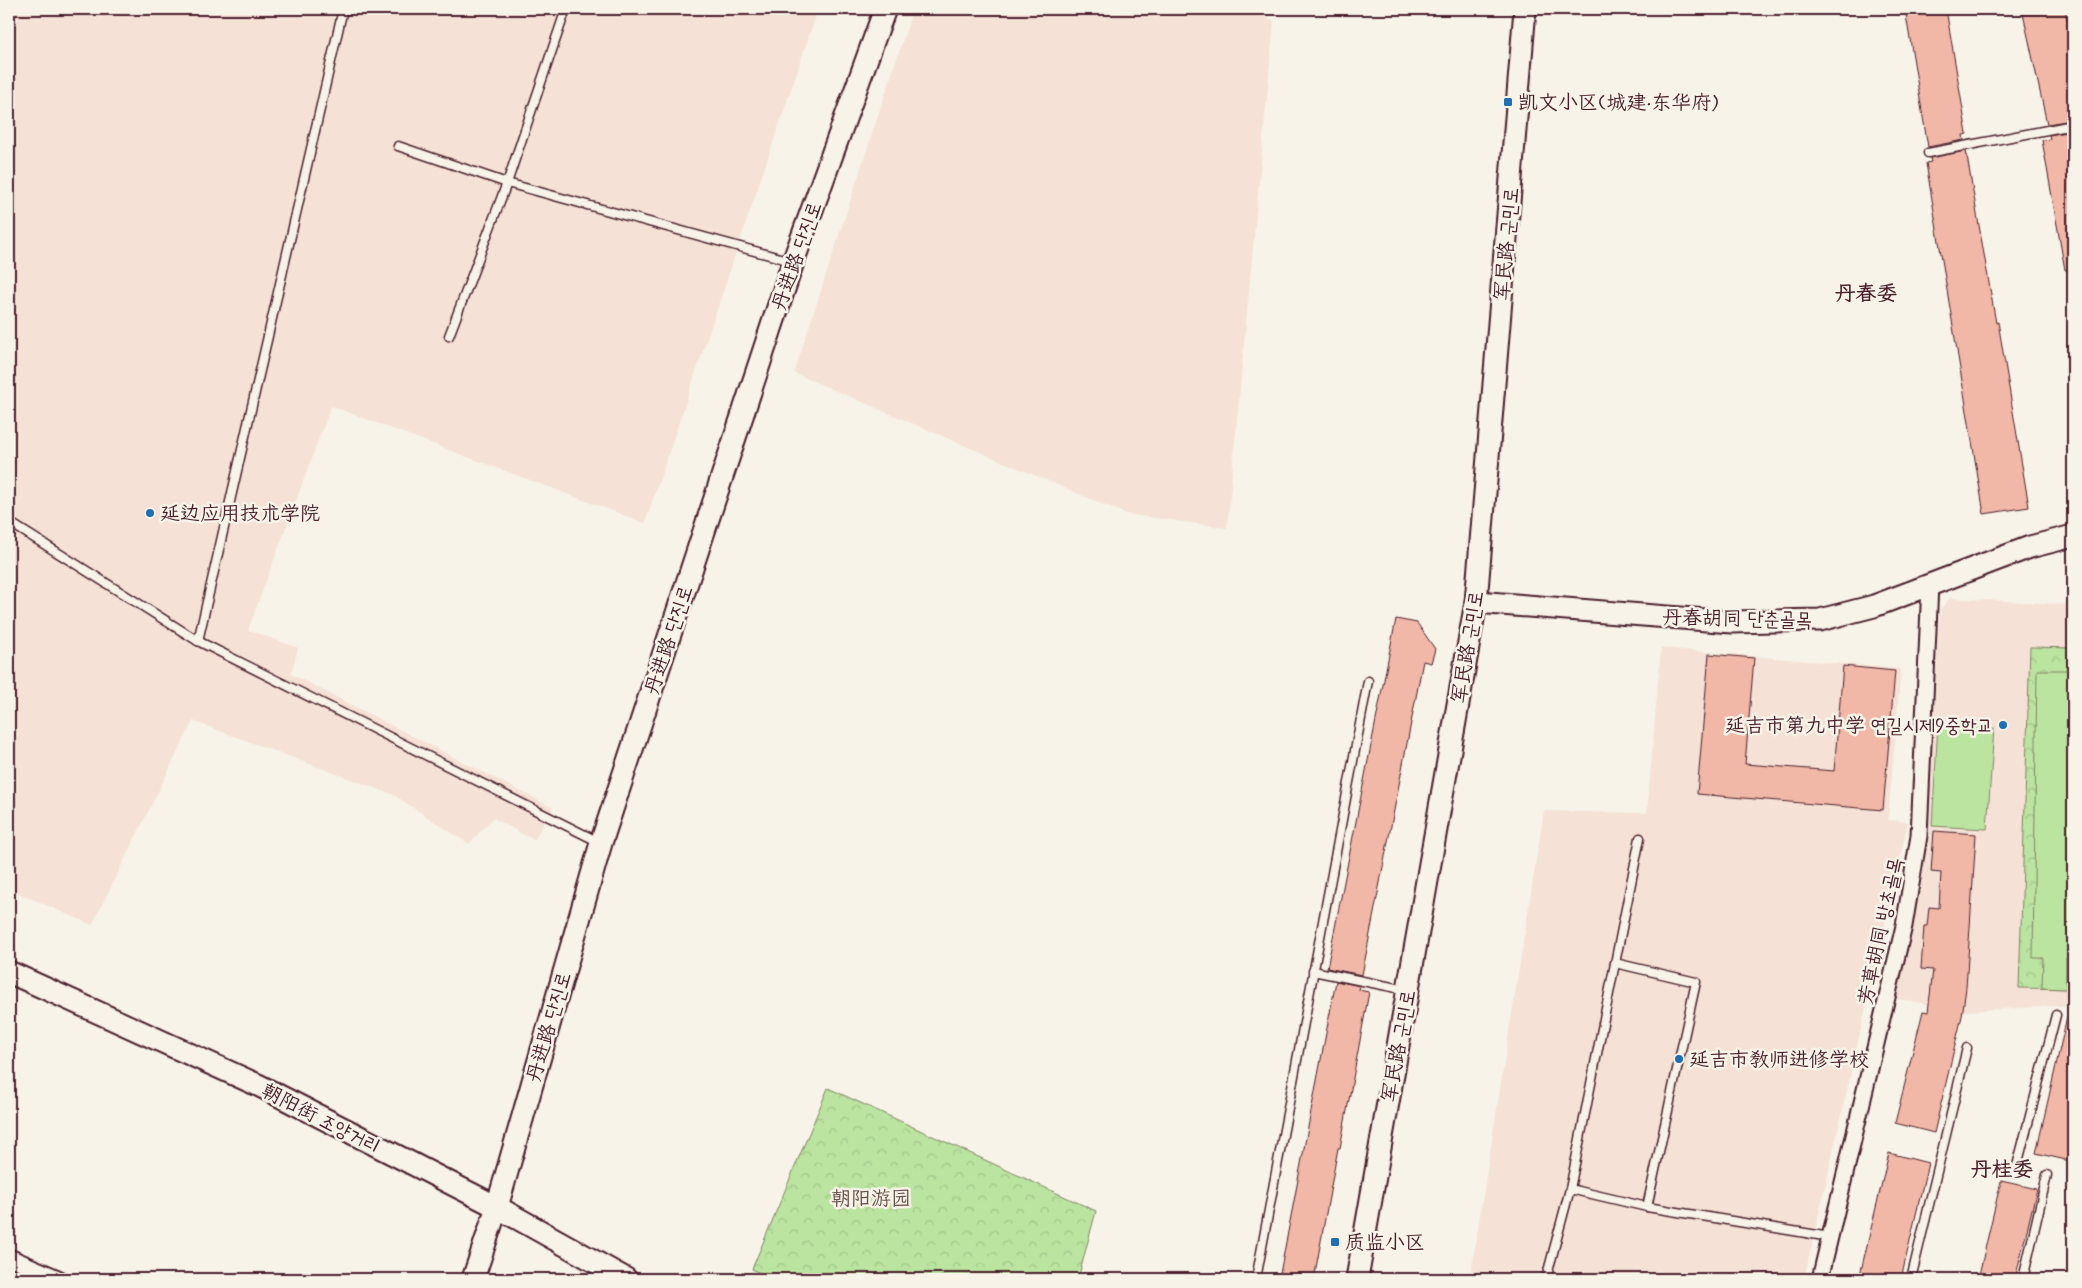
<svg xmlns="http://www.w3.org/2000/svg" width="2082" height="1288" viewBox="0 0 2082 1288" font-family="Mynerve,'LXGW WenKai TC','Poor Story',sans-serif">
  <defs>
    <pattern id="park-crowns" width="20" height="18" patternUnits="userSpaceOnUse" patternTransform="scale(1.25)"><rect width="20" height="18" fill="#bbe4a0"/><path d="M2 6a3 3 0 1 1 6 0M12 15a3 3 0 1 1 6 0" fill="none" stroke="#a2c38a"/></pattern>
  </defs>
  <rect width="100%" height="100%" fill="#f7f3e8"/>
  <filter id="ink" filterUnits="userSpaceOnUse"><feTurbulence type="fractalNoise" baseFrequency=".02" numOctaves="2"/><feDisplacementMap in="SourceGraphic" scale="10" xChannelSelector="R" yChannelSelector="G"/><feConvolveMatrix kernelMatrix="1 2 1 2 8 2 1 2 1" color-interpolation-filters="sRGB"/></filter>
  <g filter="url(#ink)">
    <g fill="#f5e1d5">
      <path d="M9,9H818L645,523L331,406L248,630L298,648L291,674L553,808L534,840L493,818L469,844L394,795L193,721L92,925L9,889Z"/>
      <path d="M913,9H1238L1274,20L1227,528L1126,514L794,373Z"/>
      <path d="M1950,598L2073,605V1005L1967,1011L1893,998L1926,840L1940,610Z"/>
      <path d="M1661,648L1901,669L1888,820L1908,822L1804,1279H1470L1544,811L1647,813Z"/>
    </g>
    <g fill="url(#park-crowns)" stroke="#828266">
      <path d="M2030,647L2073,648V989L2019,988Z"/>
      <path d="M828,1088L1096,1211L1078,1279H770L752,1269Z"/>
    </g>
    <g fill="#bbe4a0" stroke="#828266">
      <path d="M2037,670H2073V958H2066V989L2042,988L2043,958H2033Z"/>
      <path d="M1938,724L1994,728L1987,829L1932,826Z"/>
    </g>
    <g fill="#f1b8a8" stroke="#4a1f2b">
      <path d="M1905,9H1946L1967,134L1963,135L1964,140L1928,147Z"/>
      <path d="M2022,9H2065L2073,48V120L2047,124Z"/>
      <path d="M2073,131V270H2065L2042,140L2050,139L2049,135Z"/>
      <path d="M1966,151L1996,323L1998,322L2029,507L1984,514L1926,163L1931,162L1930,158Z"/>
      <path d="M1396,619L1417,623L1435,649L1431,663L1423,661L1362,975L1327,968Z"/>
      <path d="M1709,654L1754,658L1745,764L1834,771L1843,666L1895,671L1883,810L1697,794Z"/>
      <path d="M1934,831L1976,834L1966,988L1962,1016L1934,1133L1895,1123L1923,1011L1928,1012L1933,970L1921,969L1924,926H1927L1929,907L1939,908L1941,873L1931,872Z"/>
      <path d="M1336,981L1360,986L1359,990L1369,992L1340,1148H1338L1314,1279H1279Z"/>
      <path d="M2067,1017H2073V1147L2070,1161L2036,1153Z"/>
      <path d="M1889,1153L1928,1163L1901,1279H1859Z"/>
      <path d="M2001,1181L2037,1189L2015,1279H1978Z"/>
    </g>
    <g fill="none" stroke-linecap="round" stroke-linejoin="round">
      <g stroke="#4a1f2b" stroke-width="11">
        <g id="lane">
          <path d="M398,146L507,183L791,261"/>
          <path d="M1928,153L2073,125"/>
          <path d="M449,336L507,183L566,9"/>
          <path d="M9,522L198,641L599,842"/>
          <path d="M198,641L343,9"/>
          <path d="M1615,963L1696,982L1647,1207"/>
          <path d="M1313,971L1407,990"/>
          <path d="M2017,1166L2056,1015"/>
          <path d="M2073,1181V1180"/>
          <path d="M1570,1189L1647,1207L1830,1237"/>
          <path d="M1256,1279L1368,681"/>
          <path d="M1546,1279L1570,1189L1640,838"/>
          <path d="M1911,1279L1967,1048"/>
          <path d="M2023,1279L2047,1175"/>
        </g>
      </g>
      <g stroke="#4a1f2b" stroke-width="19">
        <g id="street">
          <path d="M9,1257L60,1279"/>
          <path d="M1820,1279L1904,926L1919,836L1930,584"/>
        </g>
      </g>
      <g stroke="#4a1f2b" stroke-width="25">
        <g id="secondary">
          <path d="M1476,602L1732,622L1820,620L1874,606L2030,547L2073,536"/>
          <path d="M9,972L260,1086L497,1207L626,1279"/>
          <path d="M473,1279L497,1207L601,843L793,262L885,9"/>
          <path d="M1357,1279L1476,602L1525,9"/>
        </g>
      </g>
      <use href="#lane" stroke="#f7f3e8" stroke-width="8"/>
      <use href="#street" stroke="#f7f3e8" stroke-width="15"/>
      <use href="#secondary" stroke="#f7f3e8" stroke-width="21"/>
    </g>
  </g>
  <g fill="#1f6fb2" stroke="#f7f3e8" stroke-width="2">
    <rect x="1503" y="97" width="10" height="10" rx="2.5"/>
    <circle cx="150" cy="513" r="5"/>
    <circle cx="2003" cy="725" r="5"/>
    <circle cx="1679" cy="1059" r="5"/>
    <rect x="1330" y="1237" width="10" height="10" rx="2.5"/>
  </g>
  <g text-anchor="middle" stroke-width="5" stroke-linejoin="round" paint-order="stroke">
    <g font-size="20" fill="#4a1f2b" stroke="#f7f3e8" text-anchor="start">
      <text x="1518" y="109">凯文小区(城建·东华府)</text>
      <text x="160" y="520">延边应用技术学院</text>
      <text x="1993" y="732" text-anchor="end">延吉市第九中学 연길시제9중학교</text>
      <text x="1689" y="1066">延吉市教师进修学校</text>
      <text x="1345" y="1249">质监小区</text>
    </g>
    <g font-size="20" fill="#4a1f2b" stroke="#f7f3e8">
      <text transform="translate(1506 244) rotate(-85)" y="7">军民路 군민로</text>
      <text transform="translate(796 256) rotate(-71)" y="7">丹进路 단진로</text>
      <text transform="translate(1737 618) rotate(1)" y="7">丹春胡同 단춘골목</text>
      <text transform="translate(668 640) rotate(-72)" y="7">丹进路 단진로</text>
      <text transform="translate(1467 647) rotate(-81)" y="7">军民路 군민로</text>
      <text transform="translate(1880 931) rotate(-78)" y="7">芳草胡同 방초골목</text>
      <text transform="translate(548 1027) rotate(-74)" y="7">丹进路 단진로</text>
      <text transform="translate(1398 1046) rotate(-80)" y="7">军民路 군민로</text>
      <text transform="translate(321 1118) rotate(27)" y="7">朝阳街 조양거리</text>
    </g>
    <g font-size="20" fill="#665048" stroke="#f7f3e8">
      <text x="871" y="1205">朝阳游园</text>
    </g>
    <g font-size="21" font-weight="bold" fill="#4a1f2b" stroke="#f7f3e8">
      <text x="1866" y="300">丹春委</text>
      <text x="2002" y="1176">丹桂委</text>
    </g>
  </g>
  <rect width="2082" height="1288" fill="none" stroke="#f7f3e8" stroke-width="30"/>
  <rect x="15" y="15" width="2052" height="1258" fill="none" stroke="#4a1f2b" stroke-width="2" filter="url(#ink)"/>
</svg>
